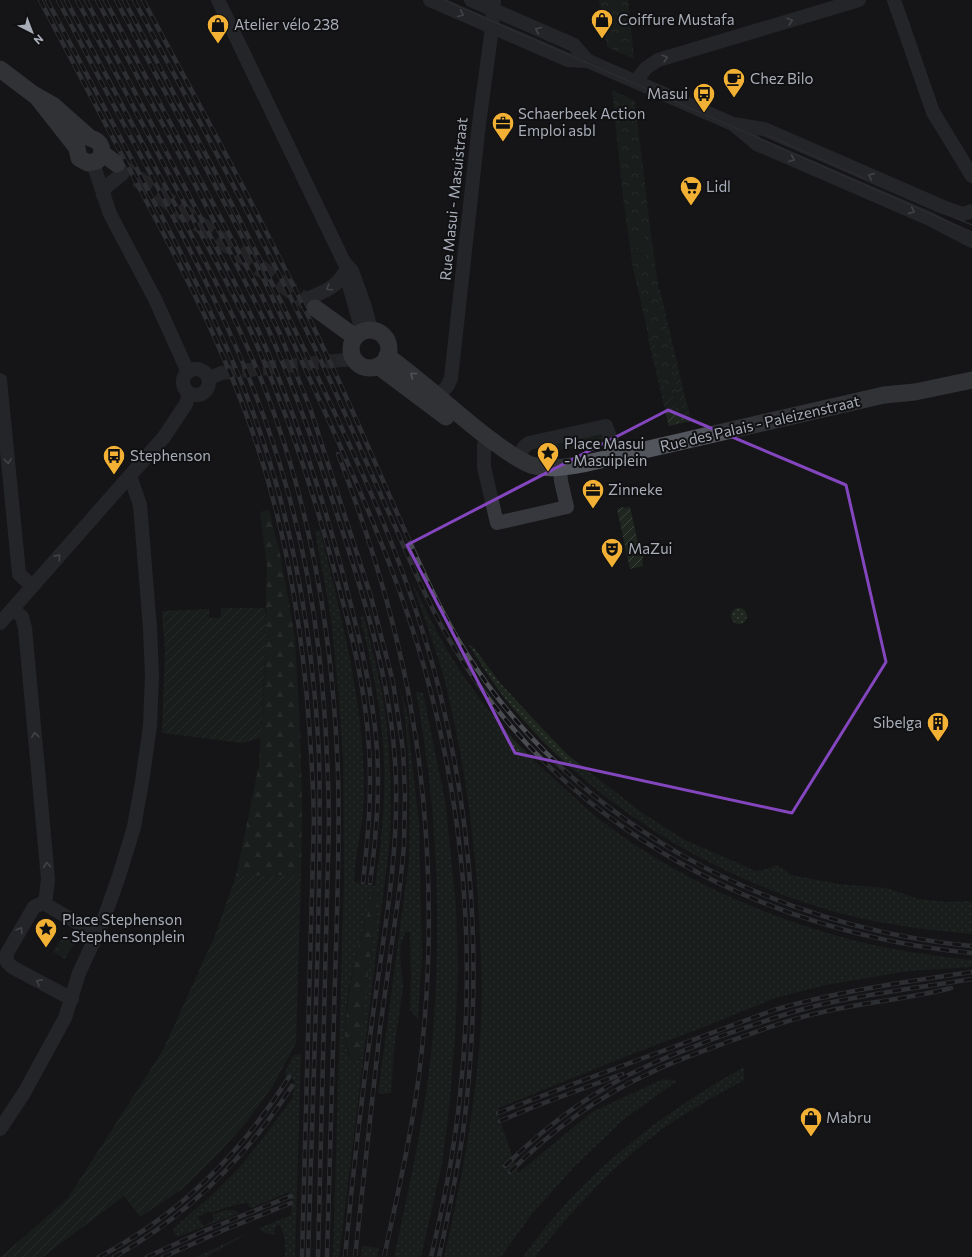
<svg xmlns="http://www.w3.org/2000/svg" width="972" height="1257" viewBox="0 0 972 1257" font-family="Commissioner,sans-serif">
  <defs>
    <pattern id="grass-dots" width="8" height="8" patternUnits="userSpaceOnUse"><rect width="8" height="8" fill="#1e261f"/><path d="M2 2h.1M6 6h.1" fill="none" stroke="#3c433d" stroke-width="1.8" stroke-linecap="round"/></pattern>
    <pattern id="forest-firs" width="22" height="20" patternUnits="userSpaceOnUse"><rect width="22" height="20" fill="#1e261f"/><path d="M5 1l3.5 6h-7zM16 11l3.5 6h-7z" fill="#3c433d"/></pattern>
    <pattern id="park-crowns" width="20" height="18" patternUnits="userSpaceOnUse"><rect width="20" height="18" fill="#1e261f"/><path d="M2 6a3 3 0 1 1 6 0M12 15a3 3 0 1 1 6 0" fill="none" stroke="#3c433d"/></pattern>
    <pattern id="garden-furrows" width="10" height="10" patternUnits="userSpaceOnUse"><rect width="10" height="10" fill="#1e261f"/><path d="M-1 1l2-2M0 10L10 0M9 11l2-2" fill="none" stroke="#3c433d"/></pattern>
  </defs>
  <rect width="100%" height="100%" fill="#161618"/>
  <g fill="url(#grass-dots)" fill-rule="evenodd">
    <path d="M320,530C341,615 365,706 364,794C364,823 355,852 354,882L375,886C384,829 388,772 380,716C376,682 368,650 360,617L364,616C370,642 377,667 382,693C391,744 392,797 389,848L339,1257H333L344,881L343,757L338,688L331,618L315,531ZM374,892L379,893L355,1063C327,1044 365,921 374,892Z"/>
    <path d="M411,580C424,605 435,630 449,653C469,685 492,717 518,744C535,762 554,779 573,796C582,804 592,814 602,821C675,878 767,918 856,941C894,950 933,956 972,960V967L908,971L826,985L775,998L704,1027L632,1054L499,1108L498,1115L518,1173L592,1112L663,1079L677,1081L623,1120L575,1166L531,1215L501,1257H444C461,1185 474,1113 480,1039C483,1006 482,972 480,939C477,852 466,766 445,682C436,648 423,614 411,580Z"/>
    <circle cx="739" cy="616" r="8"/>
    <path d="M469,645L474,648L500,683L539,725L568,755L587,770L644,814L685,840L756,871L764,870L776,865L792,875L839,884L886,888L918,899L947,902L972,901V934C929,930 885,925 843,914C721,881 601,811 518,714C499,693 484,669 469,645Z"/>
    <path d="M399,684L409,721L408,726L419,824L422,955L418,1019L410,1010L411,977L410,932H406L401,943L400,954L403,988L394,1049L391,1093L378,1094L409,860C410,816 410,771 406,727C405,713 402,699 399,684Z"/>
    <path d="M416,692L423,693L445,800L456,906L458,970L455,1037L450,1100L442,1164L421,1257H394C410,1183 427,1108 433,1033C442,919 437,804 416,692Z"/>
    <path d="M301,1054L295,1257H285C286,1246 285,1232 279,1224L275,1228L274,1235L265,1233L259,1228L292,1215C290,1207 292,1200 289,1192L251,1208L248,1204L246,1203L227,1207L211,1213L209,1211L198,1217L203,1226L214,1220L212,1215C220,1212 228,1208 237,1211L239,1213L177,1237L173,1229L213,1194L239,1168L260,1142L293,1097L294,1080L284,1074L294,1055Z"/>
    <path d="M744,1067V1080C716,1096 687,1111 661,1130C613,1166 572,1210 535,1257H523C581,1175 657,1116 744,1067Z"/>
    <path d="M248,1233L206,1257H196Z"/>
    <path d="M362,1246L379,1248L377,1257H361Z"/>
  </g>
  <g fill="url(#forest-firs)">
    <path d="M269,510L281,558L295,638L300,729L302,803L301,875L236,876L259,765L264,685L267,566L260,512Z"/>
    <path d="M374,892L379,893L368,973L358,1063C351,1063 351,1058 349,1053C343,1039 345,1025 347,1011C351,970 362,931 374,892Z"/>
  </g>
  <g fill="url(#park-crowns)">
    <path d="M599,0H628L634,59L607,47Z"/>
    <path d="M612,90L635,101L650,227L658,285L691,421L669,426L633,268L623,197Z"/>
    <path d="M602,433L604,442L552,452L543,445Z"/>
    <path d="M63,935L75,942L65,959L53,952Z"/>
  </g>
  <g fill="url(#garden-furrows)">
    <path d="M660,290L686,403H687L691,421L685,422L672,366L675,365L657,291Z"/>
    <path d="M648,338H651V339H655L653,340L654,343L652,344L655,345L654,347L656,350H654L656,352L654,353L657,354V357L658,358L656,359V361H660H658L659,363L657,365L660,367L658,369H660L658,370L661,373V375L662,377L660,379L662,381L661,383L664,382L662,384L664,385L662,386H664V390H665L663,393L667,392L664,394L665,396L672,394L679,423L669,426Z"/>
    <path d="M623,507L624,508L630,507L640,552H642L643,558H642L643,566L630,569L617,509Z"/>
    <path d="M221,608H265L266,630L261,738L242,743L162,733L165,651L162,611L209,609V618L221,617Z"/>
    <path d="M301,875L296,1043L273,1086L244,1125L214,1158L182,1189L140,1217L124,1196L43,1257H1L68,1198L163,1050L214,938L236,876Z"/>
  </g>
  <g fill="#1e261f">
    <path d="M644,237L645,246L630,248L629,239Z"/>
    <path d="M646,253L647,262L633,264L631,255Z"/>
  </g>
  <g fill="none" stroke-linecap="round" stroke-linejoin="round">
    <path stroke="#333438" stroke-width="14" stroke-dasharray="14 7" stroke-linecap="butt" d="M221,373L343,360"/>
    <path stroke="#333438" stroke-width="17" stroke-dasharray="17 8" stroke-linecap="butt" d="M117,164L315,308"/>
    <g stroke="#37383d" stroke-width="14">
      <path d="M218,0L344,262L352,271L365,307L371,330"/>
      <path d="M430,0L568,60L588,61L733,124L764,129L943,207L963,214L972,211"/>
      <path d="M471,0L574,45L588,61"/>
      <path d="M894,0L933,112L972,176"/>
      <path d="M636,81L646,68L658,60L859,0"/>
      <path d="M733,124L757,144L930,219L972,241"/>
      <path d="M93,163L110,214L155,299L188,372"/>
      <path d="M103,195L106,187L122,174"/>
      <path d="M349,285L362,331"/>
      <path d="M309,298C323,292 337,287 344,273"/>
      <path d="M343,360L354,359"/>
      <circle cx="196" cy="382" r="13"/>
      <path d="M208,379L221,373"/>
      <path d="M0,380L18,563L19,574L32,586"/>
      <path d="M438,397L448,385L451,378L479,124L492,28L494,0"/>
      <path d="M484,445V467L497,523L567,507L561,481L560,468"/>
      <path d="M518,458L524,447L529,443L606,426L613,445L614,457"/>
      <path d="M13,609L22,617L25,628L48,879L46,897L43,903"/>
      <path d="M0,623L164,437L186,404L189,393"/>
      <path d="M43,903L34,907L7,953V962L12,967L72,999"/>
      <path d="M43,903L97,934"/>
      <path d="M0,1129L24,1093L65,1018L79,973L102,924L119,876L134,827L142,782L150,726L152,675L150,628L140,505L130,476"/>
    </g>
    <g stroke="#53555c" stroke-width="17">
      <path d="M0,69L33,94L54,106L90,138C102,141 106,152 97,161L88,163L79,158L77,148L37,97"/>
      <path d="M102,153L117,164"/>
      <path d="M315,308L355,337"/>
      <circle cx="370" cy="349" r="19"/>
      <path d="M387,356C422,381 453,411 487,437C501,447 515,459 531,465C548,470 566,467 583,464L884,395L915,392L972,380"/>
      <path d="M378,366L446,417"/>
    </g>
    <g stroke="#4a4c52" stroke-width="1">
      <path d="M444,0L972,232"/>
      <path d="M767,135L866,179"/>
      <path d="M955,218L972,225"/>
    </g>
    <g stroke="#4a4c52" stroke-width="4.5">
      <g id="rail">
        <path d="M40,0C77,70 114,140 151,210C191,285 229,361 256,442C297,564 310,689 314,818L302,1257"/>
        <path d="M47,0C82,66 118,132 152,198C198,284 242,370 270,463C299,557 314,657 319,755C321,828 319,901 317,973C314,1068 311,1162 308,1257"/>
        <path d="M58,0C88,57 118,114 149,171C203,273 256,376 287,489C318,597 327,707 329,819L318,1257"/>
        <path d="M66,0C103,70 140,140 178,210C214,278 251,346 276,419C316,534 334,654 338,775C340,843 337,912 335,980C332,1072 330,1165 327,1257"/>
        <path d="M77,0C112,66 146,131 181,197C206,243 231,288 253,336C287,412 314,492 335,573C351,631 366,689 369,749C372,794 368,838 363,882"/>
        <path d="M86,0C122,68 159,137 194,205C216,247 239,289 259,332C294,410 321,491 343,574C358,632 373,690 377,750C380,795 376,839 370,883"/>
        <path d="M97,0C131,65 165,129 200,194C222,237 245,280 266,324C297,393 321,464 344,536C370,616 394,697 396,782C398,855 385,927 375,1000C363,1085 353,1171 345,1257"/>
        <path d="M105,0L260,292L280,334L310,408L371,597L393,682L403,750L405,793L404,846L400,885L380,1029L355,1257"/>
        <path d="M116,0C163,89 212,177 257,266C281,314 302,363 325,412C371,514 415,616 439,726C467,850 474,980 459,1105C453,1157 443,1207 431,1257"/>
        <path d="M124,0C187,118 250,236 308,357C361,466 411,576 440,693C475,837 482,986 463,1132C457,1174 448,1216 439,1257"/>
        <path d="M134,0C196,115 259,230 315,348C344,409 370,472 398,533C416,575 434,616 458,654C568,831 768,934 972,953"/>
        <path d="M143,0C204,114 267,228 322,345C350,403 375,463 401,522C421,567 441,613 467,654C575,826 774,927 972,946"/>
        <path d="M338,454C368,532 392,610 408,691C411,707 413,723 416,739C432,851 433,964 419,1075C411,1137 397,1197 384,1257"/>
        <path d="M498,1113L573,1084L774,1010C839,991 905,982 972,972"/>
        <path d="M500,1121L536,1106L622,1074"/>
        <path d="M505,1166C546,1126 592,1091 645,1067C670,1055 696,1046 721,1036C751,1026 780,1015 811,1007C863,994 918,988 972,979"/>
        <path d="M510,1172C551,1131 597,1097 650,1073C674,1061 700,1052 725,1043C758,1031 790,1019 823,1012C865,1002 909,999 951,988"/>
        <path d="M99,1257C180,1214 240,1155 289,1077"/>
        <path d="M114,1257C189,1215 246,1158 292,1086"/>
        <path d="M147,1257L204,1231L291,1196"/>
        <path d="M163,1257L224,1230L291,1203"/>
      </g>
    </g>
    <use href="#rail" stroke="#111113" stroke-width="3" stroke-dasharray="9" stroke-linecap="butt"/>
  </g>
  <defs><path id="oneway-chevron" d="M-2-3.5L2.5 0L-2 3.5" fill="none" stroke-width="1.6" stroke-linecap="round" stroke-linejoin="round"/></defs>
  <g stroke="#757881">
    <use href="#oneway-chevron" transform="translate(461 14) rotate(23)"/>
    <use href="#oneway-chevron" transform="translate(790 21) rotate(-17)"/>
    <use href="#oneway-chevron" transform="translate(538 30) rotate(-157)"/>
    <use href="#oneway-chevron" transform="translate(665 58) rotate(-17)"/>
    <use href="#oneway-chevron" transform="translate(792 159) rotate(23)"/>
    <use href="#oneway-chevron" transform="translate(871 176) rotate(-156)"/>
    <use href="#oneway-chevron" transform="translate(912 211) rotate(24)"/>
    <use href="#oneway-chevron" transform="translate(329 288) rotate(146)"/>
    <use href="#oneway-chevron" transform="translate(8 461) rotate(84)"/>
    <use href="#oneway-chevron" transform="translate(58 557) rotate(-48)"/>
    <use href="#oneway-chevron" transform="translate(35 735) rotate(-96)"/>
    <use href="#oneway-chevron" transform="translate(47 865) rotate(-95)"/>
    <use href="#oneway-chevron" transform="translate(20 930) rotate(-60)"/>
    <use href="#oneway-chevron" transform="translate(39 982) rotate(-151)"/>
  </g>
  <use stroke="#979ba6" href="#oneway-chevron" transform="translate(413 375) rotate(-142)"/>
  <path d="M0 0H972V1257H0ZM668,410L846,485L886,662L792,813L515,753L407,545Z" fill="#161618" fill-opacity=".55" fill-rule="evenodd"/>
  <path fill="none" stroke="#8446be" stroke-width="3" stroke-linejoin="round" d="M668,410L846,485L886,662L792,813L515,753L407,545Z"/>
  <defs>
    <g id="shop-pin" transform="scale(1.15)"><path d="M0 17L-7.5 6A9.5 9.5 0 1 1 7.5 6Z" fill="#f2b134" stroke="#111113"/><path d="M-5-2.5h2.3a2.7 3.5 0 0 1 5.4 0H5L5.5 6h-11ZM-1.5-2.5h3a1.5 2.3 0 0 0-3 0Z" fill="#111"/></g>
    <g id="cafe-pin" transform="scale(1.15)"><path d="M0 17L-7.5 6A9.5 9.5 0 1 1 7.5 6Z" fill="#f2b134" stroke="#111113"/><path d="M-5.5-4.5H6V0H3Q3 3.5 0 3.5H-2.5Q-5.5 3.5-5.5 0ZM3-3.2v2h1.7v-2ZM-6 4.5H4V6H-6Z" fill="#111"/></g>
    <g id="bus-pin" transform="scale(1.15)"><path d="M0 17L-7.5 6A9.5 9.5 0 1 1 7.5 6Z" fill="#f2b134" stroke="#111113"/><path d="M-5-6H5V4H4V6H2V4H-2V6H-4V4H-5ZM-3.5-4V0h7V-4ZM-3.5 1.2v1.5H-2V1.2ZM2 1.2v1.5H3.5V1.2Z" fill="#111"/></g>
    <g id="office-pin" transform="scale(1.15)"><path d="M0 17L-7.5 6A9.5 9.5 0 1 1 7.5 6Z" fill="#f2b134" stroke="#111113"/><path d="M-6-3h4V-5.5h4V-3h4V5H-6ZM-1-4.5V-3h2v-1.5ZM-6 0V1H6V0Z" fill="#111"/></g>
    <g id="supermarket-pin" transform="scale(1.15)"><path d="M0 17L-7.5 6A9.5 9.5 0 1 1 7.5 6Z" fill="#f2b134" stroke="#111113"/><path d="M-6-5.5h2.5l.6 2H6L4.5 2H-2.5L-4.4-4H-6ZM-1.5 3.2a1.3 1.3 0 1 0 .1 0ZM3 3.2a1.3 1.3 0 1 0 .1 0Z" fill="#111"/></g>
    <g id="sight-pin" transform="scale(1.15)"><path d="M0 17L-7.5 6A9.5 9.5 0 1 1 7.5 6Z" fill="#f2b134" stroke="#111113"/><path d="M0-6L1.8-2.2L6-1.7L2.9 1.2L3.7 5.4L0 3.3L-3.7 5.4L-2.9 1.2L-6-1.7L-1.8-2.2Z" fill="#111"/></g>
    <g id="theatre-pin" transform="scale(1.15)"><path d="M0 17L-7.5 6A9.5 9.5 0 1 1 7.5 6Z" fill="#f2b134" stroke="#111113"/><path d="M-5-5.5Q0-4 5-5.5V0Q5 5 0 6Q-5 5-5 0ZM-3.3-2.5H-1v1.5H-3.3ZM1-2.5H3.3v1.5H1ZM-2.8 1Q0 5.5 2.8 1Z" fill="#111"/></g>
    <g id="building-pin" transform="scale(1.15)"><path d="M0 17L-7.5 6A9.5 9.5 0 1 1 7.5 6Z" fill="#f2b134" stroke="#111113"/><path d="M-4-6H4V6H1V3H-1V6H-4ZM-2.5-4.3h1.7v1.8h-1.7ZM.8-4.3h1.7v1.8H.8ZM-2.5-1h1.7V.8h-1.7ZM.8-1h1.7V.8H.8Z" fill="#111"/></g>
  </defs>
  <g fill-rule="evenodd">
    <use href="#shop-pin" x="602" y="20"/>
    <use href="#shop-pin" x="218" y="25"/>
    <use href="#cafe-pin" x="734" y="79"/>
    <use href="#bus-pin" x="704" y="94"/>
    <use href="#office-pin" x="503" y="123"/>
    <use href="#supermarket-pin" x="691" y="187"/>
    <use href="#sight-pin" x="548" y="453"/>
    <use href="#bus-pin" x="114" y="456"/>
    <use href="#office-pin" x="593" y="490"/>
    <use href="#theatre-pin" x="612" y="549"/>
    <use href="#building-pin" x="938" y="723"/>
    <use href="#sight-pin" x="46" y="929"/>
    <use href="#shop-pin" x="811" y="1118"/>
  </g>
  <g text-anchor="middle" stroke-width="4" stroke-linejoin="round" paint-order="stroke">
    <g font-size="15" fill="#a8adb8" stroke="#111113" text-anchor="start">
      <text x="618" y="25">Coiffure Mustafa</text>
      <text x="234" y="30">Atelier vélo 238</text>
      <text x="750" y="84">Chez Bilo</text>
      <text x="688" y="99" text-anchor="end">Masui</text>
      <text x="518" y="119">Schaerbeek Action<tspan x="518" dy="17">Emploi asbl</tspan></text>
      <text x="706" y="192">Lidl</text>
      <text x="564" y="449">Place Masui<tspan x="564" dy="17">- Masuiplein</tspan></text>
      <text x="130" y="461">Stephenson</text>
      <text x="608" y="495">Zinneke</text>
      <text x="628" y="554">MaZui</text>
      <text x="922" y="728" text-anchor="end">Sibelga</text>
      <text x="62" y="925">Place Stephenson<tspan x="62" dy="17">- Stephensonplein</tspan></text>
      <text x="826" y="1123">Mabru</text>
    </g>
    <g font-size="15" fill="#a8adb8" stroke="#111113">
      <text transform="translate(454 199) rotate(-84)" y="5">Rue Masui - Masuistraat</text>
      <text transform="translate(760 424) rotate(-13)" y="5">Rue des Palais - Paleizenstraat</text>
    </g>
  </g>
  <g transform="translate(32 32) rotate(138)" stroke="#111113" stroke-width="3" paint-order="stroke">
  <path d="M0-3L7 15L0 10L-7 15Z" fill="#a8adb8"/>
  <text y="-6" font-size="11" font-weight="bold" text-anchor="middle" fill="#a8adb8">N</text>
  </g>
</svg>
